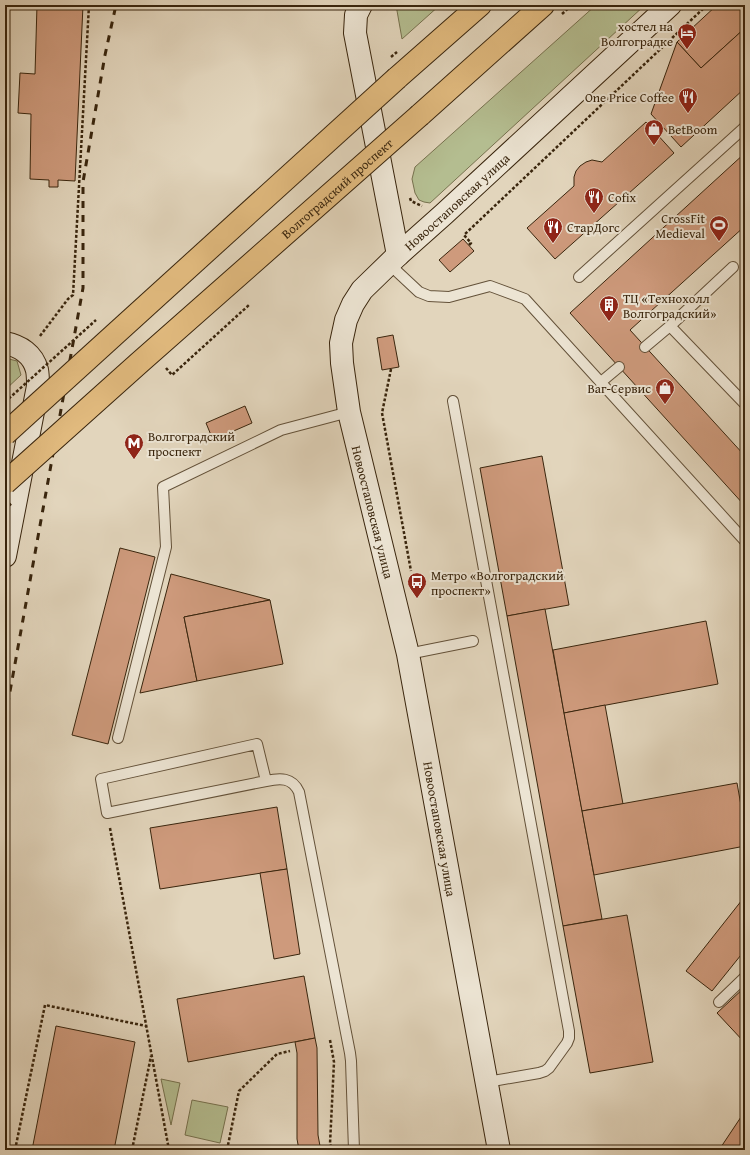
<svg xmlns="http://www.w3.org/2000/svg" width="750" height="1155" viewBox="0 0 750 1155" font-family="'Gentium Book Plus',serif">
  <rect width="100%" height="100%" fill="#e2d5bc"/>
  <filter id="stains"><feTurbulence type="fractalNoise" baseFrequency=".005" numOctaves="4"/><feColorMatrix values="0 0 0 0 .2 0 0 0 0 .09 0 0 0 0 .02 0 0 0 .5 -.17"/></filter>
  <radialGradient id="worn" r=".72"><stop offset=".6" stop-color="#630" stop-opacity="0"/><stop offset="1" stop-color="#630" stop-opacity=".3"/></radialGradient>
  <g fill="#b4bd90" stroke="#76714e">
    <path d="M396,5H440L402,39Z"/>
    <path d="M596,5H645L430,203L424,202L419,200L415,193L412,179L415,167Z"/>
    <path d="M5,358L17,361L21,375L5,390Z"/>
    <path d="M161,1079L180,1083L171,1125Z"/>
    <path d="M192,1100L228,1107L220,1143L185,1135Z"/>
  </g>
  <g fill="#ce9a7c" stroke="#39250d">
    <path d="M37,5H83L75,181L58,180V187H49V180L30,179L31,114L18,113L20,73L35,74Z"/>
    <path d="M717,5H745V28L701,68L677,42Z"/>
    <path d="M745,28V88L681,147L651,114L677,42L701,68Z"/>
    <path d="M646,122L674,153L555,259L527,228L574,186V177L576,171L580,166L586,162L592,160L602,162Z"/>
    <path d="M745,153V226L630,330L745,456V506L570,313Z"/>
    <path d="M5,221L9,222L5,238Z"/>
    <path d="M463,239L474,251L450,272L439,260Z"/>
    <path d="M393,335L399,367L382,370L377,338Z"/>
    <path d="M245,406L252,423L213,440L206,423Z"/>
    <path d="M542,456L569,605L507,616L480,468Z"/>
    <path d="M120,548L155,557L108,744L72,735Z"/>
    <path d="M171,574L270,600L184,617L197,681L140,693Z"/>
    <path d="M270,600L283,664L197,681L184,617Z"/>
    <path d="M545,609L602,919L563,926L507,616Z"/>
    <path d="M706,621L718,684L564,713L553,650Z"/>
    <path d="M605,705L623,804L582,811L564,713Z"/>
    <path d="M737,783L745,828V846L594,875L582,811Z"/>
    <path d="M277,807L287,869L160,889L150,828Z"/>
    <path d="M287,869L300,954L274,959L260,873Z"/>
    <path d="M742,900L745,901V950L712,991L686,971Z"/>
    <path d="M627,915L653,1062L590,1073L563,926Z"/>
    <path d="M304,976L315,1038L188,1062L177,999Z"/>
    <path d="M745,987V1043L717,1013Z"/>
    <path d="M56,1026L135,1042L114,1150H32Z"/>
    <path d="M315,1038L317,1048L318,1135L320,1146L299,1150L297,1139V1053L295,1042Z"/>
    <path d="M745,1111V1146L742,1150H719Z"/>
    <path d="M320,1146L321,1150H301Z"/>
  </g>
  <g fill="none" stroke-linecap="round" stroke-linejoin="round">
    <g stroke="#635139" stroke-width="12">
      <g id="lane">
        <path d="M389,264L419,292L429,296L449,297L490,286L525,299L745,541"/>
        <path d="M579,277L745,127"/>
        <path d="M670,326L745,404"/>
        <path d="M645,347L670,326L733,267"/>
        <path d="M601,382L619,367"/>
        <path d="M453,401L569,1031V1038L567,1043L549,1068L545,1071L539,1073L487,1082"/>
        <path d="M408,654L473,641"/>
        <path d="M118,738L166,547L163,487L281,430L349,412"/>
        <path d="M266,781L257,744L101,779L107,813L266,781C280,778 292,777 299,792L350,1053L351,1061L354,1150"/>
        <path d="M719,1002L745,977"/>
      </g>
    </g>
    <g stroke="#39250d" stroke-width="24">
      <g id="secondary">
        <path d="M361,5L356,15L355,33L398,255"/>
        <path d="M5,343C20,346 33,354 37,370C38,375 38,381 38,386L5,556"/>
        <path id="s1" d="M499,1150L408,654L349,412L342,363L341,343L346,320L353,304L362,290L398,255L444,214L670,5"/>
      </g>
    </g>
    <g stroke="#39250d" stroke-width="24">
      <g id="primary">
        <path d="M397,78L480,5"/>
        <path d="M420,115L543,5"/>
      </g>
    </g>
    <g stroke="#39250d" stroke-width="2.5" stroke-dasharray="3 2" stroke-linecap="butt">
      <path d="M562,14L572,5"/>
      <path d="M410,198L411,201L422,206"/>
      <path d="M469,245L471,243L464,235L707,5"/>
      <path d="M40,336L68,299L73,295L89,5"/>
      <path d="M166,368L172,375L249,305"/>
      <path d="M391,369L382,413L411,571"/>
      <path d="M110,828L169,1150"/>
      <path d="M330,1040L334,1062L330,1144L332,1150"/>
      <path d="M15,1150L45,1005L146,1026"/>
      <path d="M132,1150L151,1056"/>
      <path d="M227,1150L239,1091L277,1054L290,1051"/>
      <path d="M254,1150L285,1149"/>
    </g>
    <use href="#lane" stroke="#ece4d3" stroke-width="10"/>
    <use href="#secondary" stroke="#ece4d3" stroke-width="22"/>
    <use href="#primary" stroke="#e1ba7e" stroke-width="22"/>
    <path stroke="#39250d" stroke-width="3" stroke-dasharray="7 7" stroke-linecap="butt" d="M5,719L83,288V182L105,55L116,5"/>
    <g stroke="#39250d" stroke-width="24" stroke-linecap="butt">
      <g id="primary-bridge">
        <path d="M5,434L397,78"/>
        <path id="s2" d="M5,483L139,363L420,115"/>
      </g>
    </g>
    <g stroke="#39250d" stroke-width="2.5" stroke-dasharray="3 2" stroke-linecap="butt">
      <path d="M391,57L397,52"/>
      <path d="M5,402L96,320"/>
      <path d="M5,509L12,503"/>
    </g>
    <use href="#primary-bridge" stroke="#e1ba7e" stroke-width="22"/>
  </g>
  <defs>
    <g id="hotel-pin" transform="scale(1)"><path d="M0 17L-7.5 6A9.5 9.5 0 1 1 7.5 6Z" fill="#8f2418" stroke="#ece4d3"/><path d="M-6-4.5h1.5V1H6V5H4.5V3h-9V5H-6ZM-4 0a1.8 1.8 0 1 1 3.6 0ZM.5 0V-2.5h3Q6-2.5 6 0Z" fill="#fff"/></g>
    <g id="restaurant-pin" transform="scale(1)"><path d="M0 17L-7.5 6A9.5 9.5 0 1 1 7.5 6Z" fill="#8f2418" stroke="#ece4d3"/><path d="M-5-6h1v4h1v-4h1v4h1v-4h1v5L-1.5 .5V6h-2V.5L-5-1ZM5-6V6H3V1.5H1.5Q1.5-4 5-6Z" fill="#fff"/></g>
    <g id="shop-pin" transform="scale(1)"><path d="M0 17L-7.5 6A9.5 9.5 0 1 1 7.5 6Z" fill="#8f2418" stroke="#ece4d3"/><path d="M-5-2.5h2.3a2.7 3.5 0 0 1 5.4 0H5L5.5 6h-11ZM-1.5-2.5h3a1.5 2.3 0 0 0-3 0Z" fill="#fff"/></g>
    <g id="stadium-pin" transform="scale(1)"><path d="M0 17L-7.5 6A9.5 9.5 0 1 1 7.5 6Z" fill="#8f2418" stroke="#ece4d3"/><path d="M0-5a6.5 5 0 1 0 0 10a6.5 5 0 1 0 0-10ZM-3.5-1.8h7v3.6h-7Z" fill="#fff"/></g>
    <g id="building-pin" transform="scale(1)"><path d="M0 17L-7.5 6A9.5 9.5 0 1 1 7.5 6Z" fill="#8f2418" stroke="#ece4d3"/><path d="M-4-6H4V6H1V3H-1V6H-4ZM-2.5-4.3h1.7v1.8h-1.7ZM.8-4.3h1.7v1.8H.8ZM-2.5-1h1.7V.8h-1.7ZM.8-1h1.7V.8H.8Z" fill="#fff"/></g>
    <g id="metro-pin" transform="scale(1)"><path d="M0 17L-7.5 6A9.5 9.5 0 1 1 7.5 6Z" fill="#8f2418" stroke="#ece4d3"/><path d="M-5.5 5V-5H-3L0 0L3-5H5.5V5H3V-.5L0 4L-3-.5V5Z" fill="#fff"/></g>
    <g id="bus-pin" transform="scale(1)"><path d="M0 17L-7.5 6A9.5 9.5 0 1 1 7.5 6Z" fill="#8f2418" stroke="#ece4d3"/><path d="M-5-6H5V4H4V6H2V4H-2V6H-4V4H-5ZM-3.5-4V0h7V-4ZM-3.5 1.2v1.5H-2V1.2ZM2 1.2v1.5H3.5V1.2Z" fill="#fff"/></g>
  </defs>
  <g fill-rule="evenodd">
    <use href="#hotel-pin" x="687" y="33"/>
    <use href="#restaurant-pin" x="688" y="97"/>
    <use href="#shop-pin" x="654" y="129"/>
    <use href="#restaurant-pin" x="594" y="197"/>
    <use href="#stadium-pin" x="719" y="225"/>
    <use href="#restaurant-pin" x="553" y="227"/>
    <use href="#building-pin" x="609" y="305"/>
    <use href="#shop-pin" x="665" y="388"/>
    <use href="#metro-pin" x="134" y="443"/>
    <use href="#bus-pin" x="417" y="582"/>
  </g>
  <g text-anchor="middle" stroke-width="4" stroke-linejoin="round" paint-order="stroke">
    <g font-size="13" fill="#39250d" stroke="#ece4d3" text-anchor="start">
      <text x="673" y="31" text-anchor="end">хостел на<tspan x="673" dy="15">Волгоградке</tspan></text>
      <text x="674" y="102" text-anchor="end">One Price Coffee</text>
      <text x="668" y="134">BetBoom</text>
      <text x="608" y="202">Cofix</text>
      <text x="705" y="223" text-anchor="end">CrossFit<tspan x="705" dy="15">Medieval</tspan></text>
      <text x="567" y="232">СтарДогс</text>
      <text x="623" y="303">ТЦ «Технохолл<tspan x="623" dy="15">Волгоградский»</tspan></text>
      <text x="651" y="393" text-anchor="end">Ваг-Сервис</text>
      <text x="148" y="441">Волгоградский<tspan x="148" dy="15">проспект</tspan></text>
      <text x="431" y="580">Метро «Волгоградский<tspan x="431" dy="15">проспект»</tspan></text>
    </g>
    <g font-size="13" fill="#39250d" stroke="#ece4d3">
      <text dy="5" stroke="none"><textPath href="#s2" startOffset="444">Волгоградский проспект</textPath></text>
      <text dy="5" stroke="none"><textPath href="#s1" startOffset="1010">Новоостаповская улица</textPath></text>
      <text transform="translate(373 512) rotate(76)" y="5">Новоостаповская улица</text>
      <text transform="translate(440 829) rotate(80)" y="5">Новоостаповская улица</text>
    </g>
  </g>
  <rect width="750" height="1155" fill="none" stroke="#e2d5bc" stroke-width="20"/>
  <rect x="6" y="6" width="738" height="1143" fill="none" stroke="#39250d" stroke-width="2"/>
  <rect x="10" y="10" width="730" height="1135" fill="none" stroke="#39250d"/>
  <rect width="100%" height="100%" filter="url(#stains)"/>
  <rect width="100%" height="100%" fill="url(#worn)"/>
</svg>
